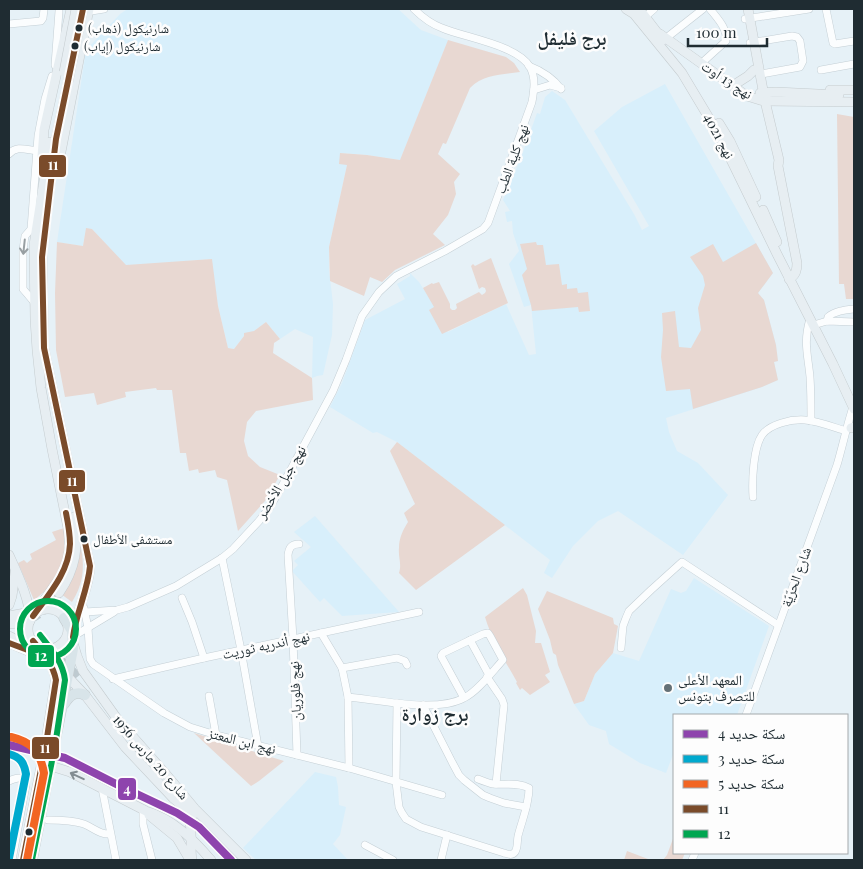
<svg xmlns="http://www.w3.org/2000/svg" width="863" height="869" viewBox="0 0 863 869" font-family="'Playfair Display','Noto Naskh Arabic',serif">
  <rect width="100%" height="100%" fill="#e6f1f7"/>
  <g fill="#d8effb">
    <path d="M134,9H398L421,30L448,40L400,160L367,155L340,153L347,165L329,247V270L333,304L332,335L323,375L317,376L312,378L313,337L295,329L280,339L266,322L254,331L244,336L234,349L228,348L218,306L211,259L126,266L92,229H86L83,246L57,242L86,50L120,14L126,10Z"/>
    <path d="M665,84L773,273L758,293L764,300L776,345L778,361L774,362L778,380L762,387L666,418L669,432L677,451L698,463L728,495L683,555L618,511L598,521L573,546L552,578L544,573L550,560L397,442L377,432L373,433L330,407L342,383L365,320L405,299L397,284L410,276V273L419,282L435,307L430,310L448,332L506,304L529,355L536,354L531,305L524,307L509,264L519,251L513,233L512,221L507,222L505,212L510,211L503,200L522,155L537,113L540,114L545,97L552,91L565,100L634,214L642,230L649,226L594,131L622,107Z"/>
    <path d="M315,516L399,612L342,616L324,598L320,602L292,571L298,565L294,561L311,547L294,532Z"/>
    <path d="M694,578L769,626L737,715H674V752L666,773L640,763L609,744L606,731L589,725L574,704L584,701L595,674L613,653L639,661L671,589L681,593L686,591Z"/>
    <path d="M315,772L336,777L338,787L339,805L346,807L340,835L333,844L348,860H256L243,848Z"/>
  </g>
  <g fill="#e8d8d2">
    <path d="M448,40L506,57L514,63L520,72C501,75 484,74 470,88L446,144L443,143L438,154L460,174L454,182L456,194L448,215L433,234L445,245L395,270L382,282L370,277L364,296L330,281L329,247L347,165L339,164L340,153L367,155L400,160Z"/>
    <path d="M837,114L854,117V299H846L844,284H839Z"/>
    <path d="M86,228L92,229L126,265L212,259L218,306L228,348L234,349L244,336V333L254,331L266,322L280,339L274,343L273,353L312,378L313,400L256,411L247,422L244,441L248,456L260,467L280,475L265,501L238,531L227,480L217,477L215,470L199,473L198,469L189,471L186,453H180L172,390H157L156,388L125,392L126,397L97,405L94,393L65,397L56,350L55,293L57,242L83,246Z"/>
    <path d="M536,242L537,245H543L546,265L559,264L562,285L567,284V289L577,288L578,293L588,292L590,311L579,312L578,307L532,311L531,305L522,275L527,269L520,244Z"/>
    <path d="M756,243L773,273L758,293L764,300L776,345L778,361L774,362L778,380L762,387L693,409L690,389L666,391L661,357L663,330L662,313L675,311L679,347L691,348L701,330L698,308L705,285L703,276L690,257L713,244L723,262Z"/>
    <path d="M491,258L508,303L442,334L429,310L434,307L423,288L432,283L433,284L439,282L450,304V308L452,310H455L457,308L456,304L479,292L482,295L485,293L486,291L485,288L482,287L479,289L471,266L473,264L475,266Z"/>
    <path d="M397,442L505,525L416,590L399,573C402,564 398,557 399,548C399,538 403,530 408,522L404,513L415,504L390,451Z"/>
    <path d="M64,528C64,537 65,545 64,553C61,571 49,590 34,600L18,563L24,560L27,563L32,559L30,554L56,540L52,532Z"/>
    <path d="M79,539C85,563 85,581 72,602L61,594Z"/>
    <path d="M523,588L527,595L536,631L535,643H541L550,672L545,675L550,682L530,695L522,688L520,690L516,683L517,682C505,661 492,640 485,617Z"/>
    <path d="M547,591L613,618L614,624L618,626L613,653L595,674L584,701L574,704L558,665L556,655L553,653L550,640L538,609Z"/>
    <path d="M194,733L284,761L259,781L251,786Z"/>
    <path d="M674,836V853H685L682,860H663L667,855Z"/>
    <path d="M627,851L648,859L647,860H624Z"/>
  </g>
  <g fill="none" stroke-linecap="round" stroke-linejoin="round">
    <g stroke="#becad0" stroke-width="9" stroke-dasharray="9 4.5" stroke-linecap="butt">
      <path d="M18,623C36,619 48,608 59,593"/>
      <path d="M13,638C42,649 59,654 79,679"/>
    </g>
    <g stroke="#c4cfd5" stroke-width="8">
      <g id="minor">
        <path d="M826,9L833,43L835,44L854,41"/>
        <path d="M85,12L104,9"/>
        <path d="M646,16L654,9"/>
        <path d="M745,19L809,9"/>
        <path d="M9,24L41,21L43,18L44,9"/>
        <path d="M670,35L703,9"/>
        <path d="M750,43L792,36L797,37L800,41L803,61L800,67L761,74"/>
        <path d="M705,60L726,41C728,29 717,18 710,9"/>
        <path d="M55,65L59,11"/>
        <path d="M529,66C542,71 553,78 561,89"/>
        <path d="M821,70L854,64"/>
        <path d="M534,90L550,85L561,88"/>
        <path d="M9,154C17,145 26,150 38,151"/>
        <path d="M34,302L23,289V250L25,236L31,229L38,136L45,99L52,76"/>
        <path d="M810,319C803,342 808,355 810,377C811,392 811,406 811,421"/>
        <path d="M827,321L828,317C835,311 845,310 854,309"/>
        <path d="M817,324L827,321L854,322"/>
        <path d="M753,497C752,482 753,448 762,435C770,424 791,419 805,420C818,421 833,427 846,431"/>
        <path d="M222,558L241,650L258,746"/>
        <path d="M182,598L192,622L204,658"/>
        <path d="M84,608L88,628L90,659L93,664L164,713L190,727L216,735L349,768L442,795"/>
        <path d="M61,614L71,617L85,612L117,610L128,607L176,586L222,558L233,549L259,521L270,507L282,486L333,391L346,360L362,316L379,292L396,276L445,251L483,229L488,223L532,102C534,90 536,78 530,67C517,45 466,38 442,28C431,24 422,17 414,9"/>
        <path d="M321,633L342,668L348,697L349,768"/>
        <path d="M470,640L489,675"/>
        <path d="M59,645L114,612"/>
        <path d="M621,648L623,626L626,618L629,611L651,590L682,562L778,625"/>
        <path d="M342,668L397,658L405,661L407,665"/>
        <path d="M487,677L502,699L504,705L496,784"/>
        <path d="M113,679L204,658L419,612"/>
        <path d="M209,696L216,735"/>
        <path d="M348,697C379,700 437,713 464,698C478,691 492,672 503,660L490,636L488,633L483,634L443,653L441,656L464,698"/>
        <path d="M397,703L396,782L399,807L402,813L406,819L421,827L504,853C508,854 512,856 515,852C518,848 517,841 518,836C522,820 529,805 529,788C519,782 505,785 493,784C488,783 483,781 478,779"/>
        <path d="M423,705L452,762L459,775L464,780L483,795L490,798L504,803L526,807"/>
        <path d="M746,715L837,465C843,445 847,424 854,404"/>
        <path d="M297,755L293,639L288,555C289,548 291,544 299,544"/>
        <path d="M9,781C16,778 25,775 26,785L12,860"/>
        <path d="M102,788L116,860"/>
        <path d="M143,809V824L152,860"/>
        <path d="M48,820C60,820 72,820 84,824C94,828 100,835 110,834"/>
        <path d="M365,845L393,860"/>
        <path d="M441,860L447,835"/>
        <path d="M692,860L695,853"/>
      </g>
    </g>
    <g stroke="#c5cccf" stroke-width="10">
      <g id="major">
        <path d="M626,9L634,14L682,73L718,133L777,254L833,364L854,409"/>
        <path d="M636,9L643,14L663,40"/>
        <path d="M748,9L765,101L779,160L778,166L797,263C797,270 796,275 789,279"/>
        <path d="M660,34L747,96L760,100L765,101L854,102"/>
        <path d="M68,82L56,139L42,251L44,348L90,566C89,591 75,612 73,637"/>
        <path d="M737,83L748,76L754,70"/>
        <path d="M830,90H854"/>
        <path d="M760,93L776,92L839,95"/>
        <path d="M719,123L730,141L756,197"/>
        <path d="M42,157L44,130L71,9"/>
        <path d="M58,167L89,9"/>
        <path d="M763,210L777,242"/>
        <path d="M851,428L854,427"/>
        <path d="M9,555C17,573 31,602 30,621"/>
        <path d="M59,593C76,568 79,547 74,517"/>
        <path d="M9,605L12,596L15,573"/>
        <circle cx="48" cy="629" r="20"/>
        <path d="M9,616L36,611"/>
        <path d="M33,616L61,576L67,561L70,546L68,528L52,449L41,388L37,350L35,319L34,245L50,142"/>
        <path d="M9,624L18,623"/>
        <path d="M9,636L13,638"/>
        <path d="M9,643L44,658L68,677L85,695L125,747L173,798L193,815"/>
        <path d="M74,646L77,656L83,671L118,720L164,772L195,809L246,860"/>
        <path d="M45,770L49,768L54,767L70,772L146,811C173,819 193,839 211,860"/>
        <path d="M185,812C195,825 189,844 192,860"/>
        <path d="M149,815L177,838L190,860"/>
      </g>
    </g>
    <g stroke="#c5cccf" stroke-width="11">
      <g id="highway">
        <path d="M64,704C69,696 75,690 85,695"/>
        <path d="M23,860L46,744L56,680C55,664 42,652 33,641"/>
        <path d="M32,860L73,649L72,631L64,618"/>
      </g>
    </g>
    <use href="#minor" stroke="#fbfdfe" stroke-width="7"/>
    <use href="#major" stroke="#e7eef2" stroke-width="9"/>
    <use href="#highway" stroke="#d8e4e9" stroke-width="10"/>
    <g stroke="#c5cccf" stroke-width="10" stroke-linecap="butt">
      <g id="major-bridge">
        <path d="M64,72L76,9"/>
        <path d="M68,82L83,9"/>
      </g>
    </g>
    <use href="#major-bridge" stroke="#e7eef2" stroke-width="9"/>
    <g stroke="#fdfdfd" stroke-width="10">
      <g id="bus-1">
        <path d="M33,616C49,594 69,572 70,544C70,534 68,523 66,513"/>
        <path d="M73,637C76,613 88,590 90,566L44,348L42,257L56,139L83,9"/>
        <path d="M9,643L33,652L46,660"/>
        <path d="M23,860L46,744L56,680C53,664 43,653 33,641"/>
      </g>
    </g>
    <g stroke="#fdfdfd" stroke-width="10">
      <g id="bus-2">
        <circle cx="48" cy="629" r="28"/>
        <path d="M32,860L55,746L65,680C63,662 51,649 40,635"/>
      </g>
    </g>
    <use href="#bus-1" stroke="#7a4b2a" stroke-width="6"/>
    <use href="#bus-2" stroke="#00a651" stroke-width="6"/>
    <g stroke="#fdfdfd" stroke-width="11">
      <path id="rail-1" d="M9,745L65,758L122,787L177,813L199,827L231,860"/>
    </g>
    <g stroke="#fdfdfd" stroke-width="11">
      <path id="rail-2" d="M9,754C20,757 24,762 26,774L9,858"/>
    </g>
    <g stroke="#fdfdfd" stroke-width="11">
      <path id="rail-3" d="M11,737C32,742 40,751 44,773L27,860"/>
    </g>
    <use href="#rail-1" stroke="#8e44ad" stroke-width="8"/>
    <use href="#rail-2" stroke="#00a9ce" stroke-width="8"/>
    <use href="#rail-3" stroke="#f26522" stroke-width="8"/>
  </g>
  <defs><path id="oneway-shaft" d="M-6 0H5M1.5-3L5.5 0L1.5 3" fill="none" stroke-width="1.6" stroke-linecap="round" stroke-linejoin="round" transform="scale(1.25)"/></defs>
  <use stroke="#989fa2" href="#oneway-shaft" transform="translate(24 247) rotate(96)"/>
  <use stroke="#838d92" href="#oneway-shaft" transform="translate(77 776) rotate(-155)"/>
  <g fill="#1f2c32" stroke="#fdfdfd" stroke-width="2">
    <circle cx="79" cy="28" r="4.5"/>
    <circle cx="75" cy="46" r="4.5"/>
    <circle cx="84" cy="539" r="4.5"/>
    <circle cx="29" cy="832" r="4.5"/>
  </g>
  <circle fill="#657177" stroke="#fdfdfd" stroke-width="2" cx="668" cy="688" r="5"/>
  <g text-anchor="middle" stroke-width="5" stroke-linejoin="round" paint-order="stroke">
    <g font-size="13" fill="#1f2c32" stroke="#fdfdfd" text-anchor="start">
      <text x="88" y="33">شارنيكول (ذهاب)</text>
      <text x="84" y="51">شارنيكول (إياب)</text>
      <text x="93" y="544">مستشفى الأطفال</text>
    </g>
    <g font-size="14" fill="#1f2c32" stroke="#fdfdfd">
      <text transform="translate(727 80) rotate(33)" y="5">نهج 13 أوت</text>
      <text transform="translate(719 136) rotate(62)" y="5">نهج 4021</text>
      <text transform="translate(512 159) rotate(-70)" y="5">نهج كلية الطب</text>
      <text transform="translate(281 482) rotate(-59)" y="5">نهج جبل الأخضر</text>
      <text transform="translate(796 577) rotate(-70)" y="5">شارع الحرّيّة</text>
      <text transform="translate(266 645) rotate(-12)" y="5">نهج أندريه ثوريت</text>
      <text transform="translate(295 691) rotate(-92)" y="5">نهج فلوريان</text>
      <text transform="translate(242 741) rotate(14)" y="5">نهج ابن المعتز</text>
      <text transform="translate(151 757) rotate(49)" y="5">شارع 20 مارس 1956</text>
    </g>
    <g font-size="14" fill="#1f2c32" stroke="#fdfdfd" text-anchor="start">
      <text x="678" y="685">المعهد الأعلى<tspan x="678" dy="16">للتصرف بتونس</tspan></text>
    </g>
    <g font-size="19" font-weight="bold" fill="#1f2c32" stroke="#fdfdfd">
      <text x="572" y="45">برج فليفل</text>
      <text x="435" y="721">برج زوارة</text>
    </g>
  </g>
  <g stroke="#fdfdfd" stroke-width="2">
    <rect x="38" y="154" width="29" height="24" rx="5" fill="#7a4b2a"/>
    <rect x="58" y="469" width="28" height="24" rx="5" fill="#7a4b2a"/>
    <rect x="27" y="644" width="28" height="24" rx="5" fill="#00a651"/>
    <rect x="31" y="736" width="29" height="24" rx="5" fill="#7a4b2a"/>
    <rect x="117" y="777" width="20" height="24" rx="5" fill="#8e44ad"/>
  </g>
  <g font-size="14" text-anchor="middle" font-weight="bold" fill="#fff">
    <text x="53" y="170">11</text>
    <text x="72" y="486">11</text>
    <text x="41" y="661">12</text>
    <text x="45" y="753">11</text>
    <text x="127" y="794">4</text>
  </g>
  <rect width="863" height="869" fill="none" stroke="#1f2c32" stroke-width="20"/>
  <rect x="673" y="714" width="175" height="140" fill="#fdfdfd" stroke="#a4a9ac"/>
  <rect x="683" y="730" width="25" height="8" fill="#8e44ad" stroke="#a4a9ac"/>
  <text x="718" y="739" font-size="15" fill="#1f2c32">سكة حديد 4</text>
  <rect x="683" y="755" width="25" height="8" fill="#00a9ce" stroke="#a4a9ac"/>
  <text x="718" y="764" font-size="15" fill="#1f2c32">سكة حديد 3</text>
  <rect x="683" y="780" width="25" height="8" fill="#f26522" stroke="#a4a9ac"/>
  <text x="718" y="789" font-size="15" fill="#1f2c32">سكة حديد 5</text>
  <rect x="683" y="805" width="25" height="8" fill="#7a4b2a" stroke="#a4a9ac"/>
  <text x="718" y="814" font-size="15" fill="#1f2c32">11</text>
  <rect x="683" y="830" width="25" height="8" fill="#00a651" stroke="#a4a9ac"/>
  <text x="718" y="839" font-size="15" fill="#1f2c32">12</text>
  <path d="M688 38v8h79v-8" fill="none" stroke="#1f2c32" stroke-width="2.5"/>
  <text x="696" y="38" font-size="15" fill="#1f2c32" stroke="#fdfdfd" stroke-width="4" paint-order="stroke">100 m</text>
</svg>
